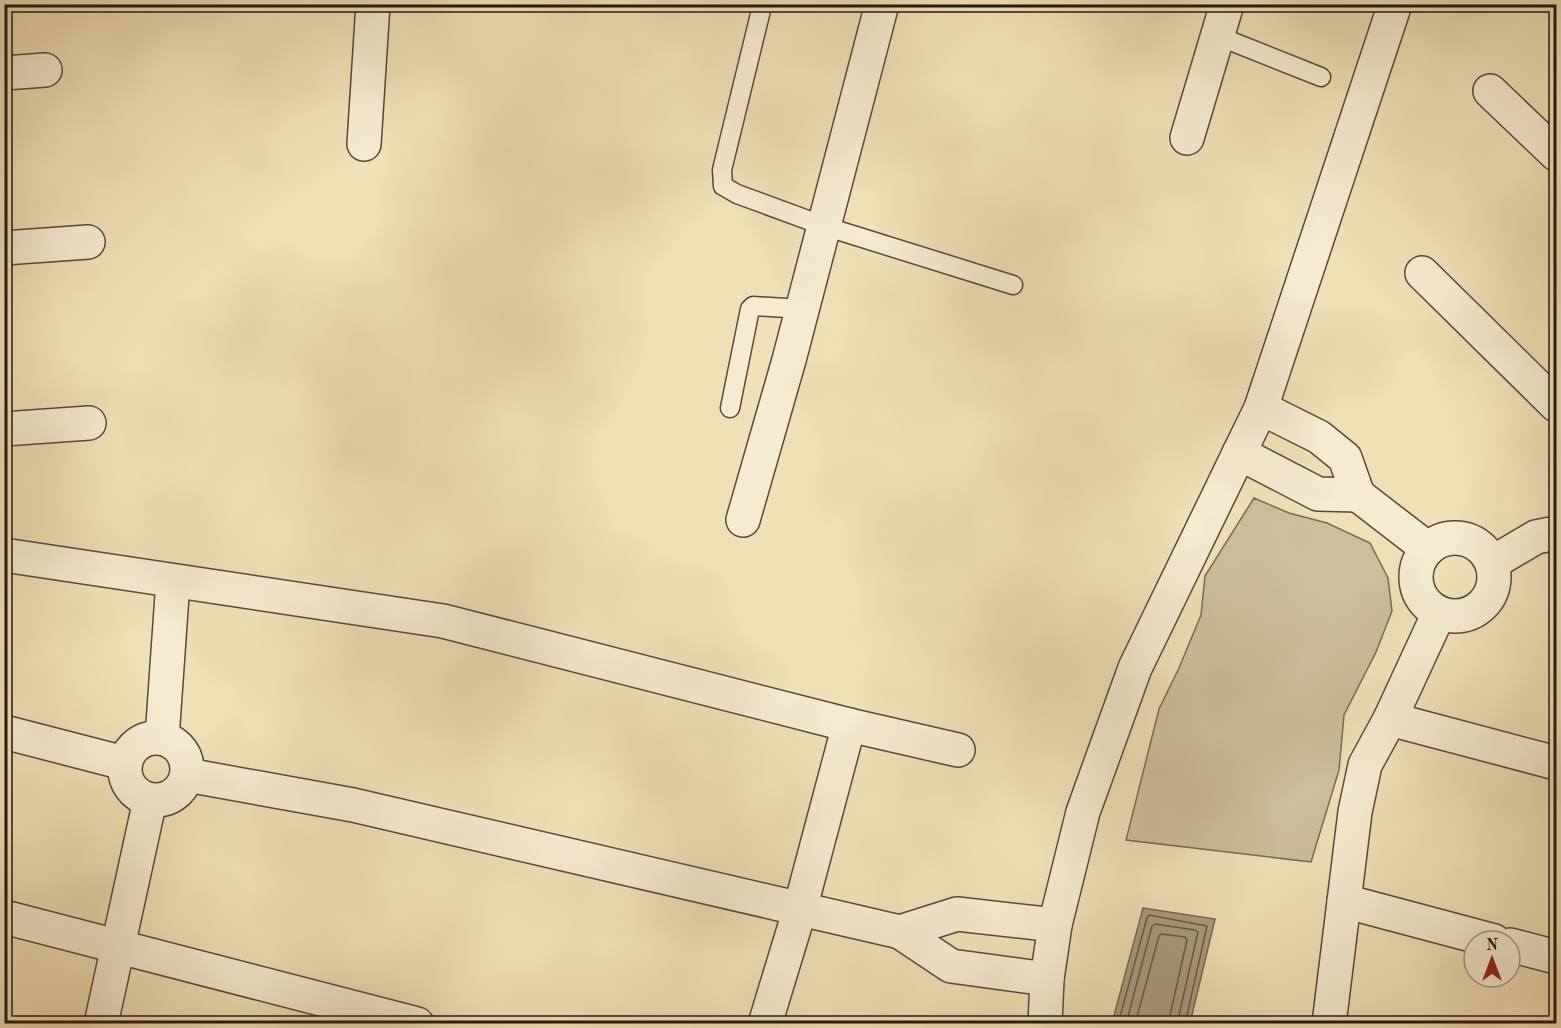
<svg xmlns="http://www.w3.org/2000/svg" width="1561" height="1028" viewBox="0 0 1561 1028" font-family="'Old Standard TT',serif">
  <rect width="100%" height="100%" fill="#f1e0b5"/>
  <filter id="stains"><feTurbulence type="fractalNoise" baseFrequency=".00333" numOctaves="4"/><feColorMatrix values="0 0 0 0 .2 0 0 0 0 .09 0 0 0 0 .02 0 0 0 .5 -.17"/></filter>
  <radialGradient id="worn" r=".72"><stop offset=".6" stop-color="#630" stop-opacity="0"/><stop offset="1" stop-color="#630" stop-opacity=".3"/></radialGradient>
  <path fill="#cebe99" stroke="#786b54" stroke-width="1.5" d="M1254,498L1289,513L1327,523L1370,543L1388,578L1392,611L1376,652L1344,715L1339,770L1311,862L1126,840L1159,709L1179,668L1201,615L1205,576Z"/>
  <path fill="#ab9c7d" stroke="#756751" stroke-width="1.5" d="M1143,908L1215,919L1190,1023H1112Z"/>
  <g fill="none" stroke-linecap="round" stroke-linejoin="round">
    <g stroke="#675a46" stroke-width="1.5">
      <path d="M1118,1024L1147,918L1149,915L1207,926L1185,1024"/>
      <path d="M1126,1024L1152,926L1155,924L1195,930L1198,932L1177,1024"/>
      <path d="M1135,1024L1159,936L1161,934L1185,937L1187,940L1168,1024"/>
    </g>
    <g stroke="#564a39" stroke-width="21">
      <g id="lane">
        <path d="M762,6L722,170L723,186L737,194L824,226L1013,285"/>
        <path d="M1218,36L1321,77"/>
        <path d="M730,408L750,309L753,306L803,309"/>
      </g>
    </g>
    <g stroke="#564a39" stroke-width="36">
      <g id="street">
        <path d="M4,73L45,70"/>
        <path d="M1490,91L1556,154"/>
        <path d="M1187,138L1227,4"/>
        <path d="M364,144L373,4"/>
        <path d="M4,248L88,242"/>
        <path d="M1422,273L1556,405"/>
        <path d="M1261,408L1319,437L1345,458L1358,495L1428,549"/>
        <path d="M4,429L89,423"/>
        <path d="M1239,453L1318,494L1358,495"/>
        <path d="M743,520L789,360L882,4"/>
        <circle cx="1455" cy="577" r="39"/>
        <path d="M4,555L443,621L849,725L958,750"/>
        <path d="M1492,563L1536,537L1556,533"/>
        <path d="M1390,719L1556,763"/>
        <path d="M4,732L124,763"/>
        <circle cx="156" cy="769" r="31"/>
        <path d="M162,738L173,581"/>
        <path d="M187,775L353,805L900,932L951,966L1047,979"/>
        <path d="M1344,901L1494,941"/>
        <path d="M4,917L417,1024"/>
        <path d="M900,932L957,914L1055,925"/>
        <path d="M1510,945L1556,957"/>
        <path d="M101,1024L150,800"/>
        <path d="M765,1024L800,909L849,725"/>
        <path d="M1045,1024L1047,979L1055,925L1083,812L1135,668L1261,408L1395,4"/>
        <path d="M1329,1024L1355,812L1365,765L1390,719L1439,613"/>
      </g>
    </g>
    <use href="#lane" stroke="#f6ebcf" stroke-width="18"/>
    <use href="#street" stroke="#f6ebcf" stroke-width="33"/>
  </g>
  <rect width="1561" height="1028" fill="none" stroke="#f1e0b5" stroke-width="24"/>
  <rect x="6" y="6" width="1549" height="1016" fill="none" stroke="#231810" stroke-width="3"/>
  <rect x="12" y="12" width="1537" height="1004" fill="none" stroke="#231810" stroke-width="1.5"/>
  <g transform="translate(1492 959)"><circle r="28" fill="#f6ebcf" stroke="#a29783" stroke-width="1.5"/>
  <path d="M0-4.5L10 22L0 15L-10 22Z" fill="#8f2418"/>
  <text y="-9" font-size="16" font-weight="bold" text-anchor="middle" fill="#231810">N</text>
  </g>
  <rect width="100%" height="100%" filter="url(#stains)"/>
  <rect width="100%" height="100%" fill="url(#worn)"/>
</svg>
